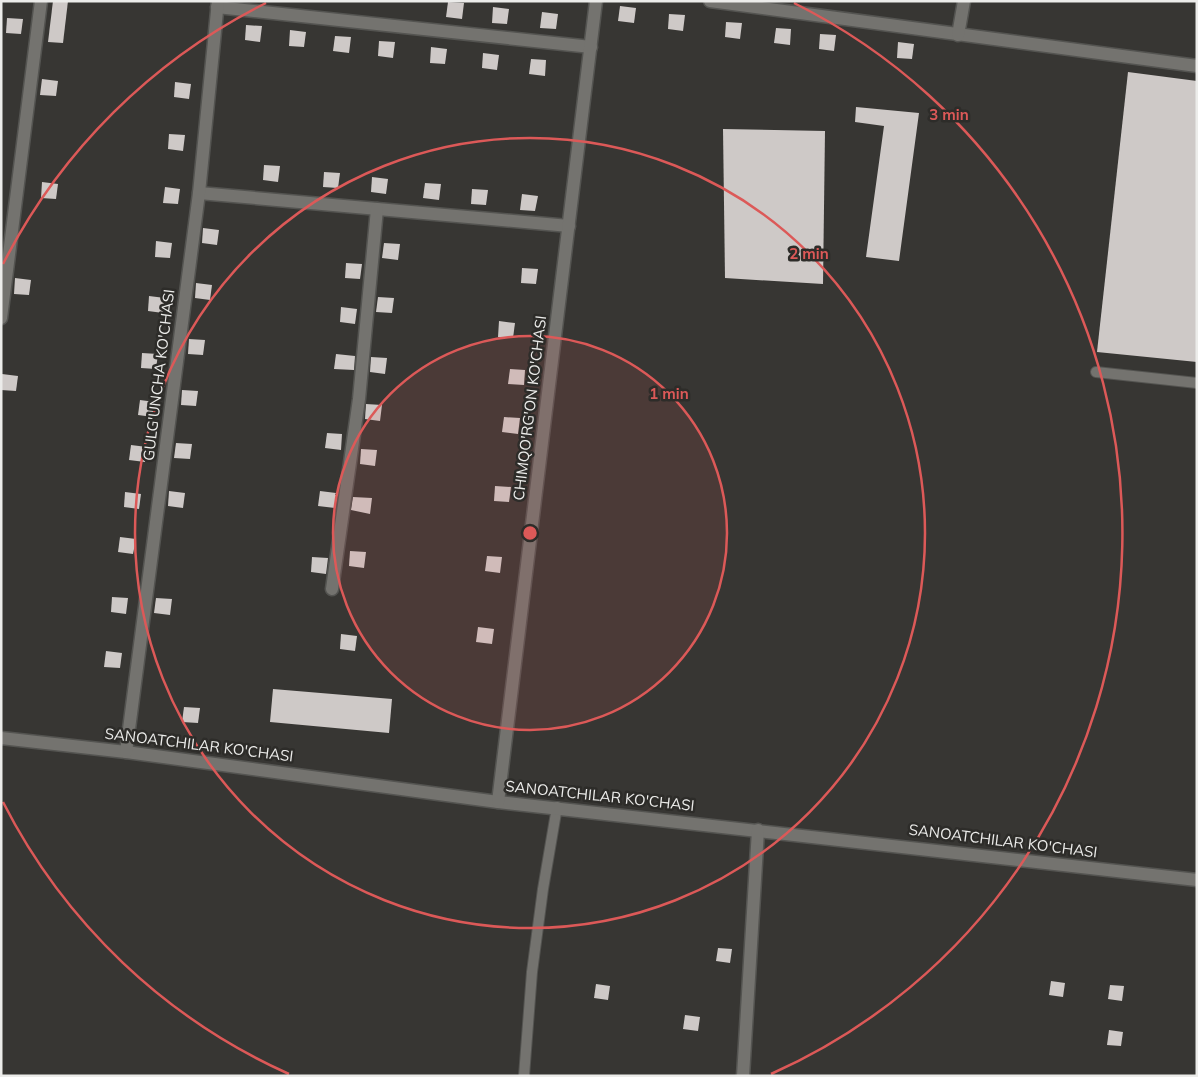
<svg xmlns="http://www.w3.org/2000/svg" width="1198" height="1077" viewBox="0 0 1198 1077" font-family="Mulish,sans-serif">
  <rect width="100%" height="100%" fill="#373633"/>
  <g fill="#cec9c7">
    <path d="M53,1H68L63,43L48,42Z"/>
    <path d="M448,2L464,3L462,19L446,17Z"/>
    <path d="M620,6L636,8L634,23L618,21Z"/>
    <path d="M493,7L509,9L507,24L492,23Z"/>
    <path d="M542,12L558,14L556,29L540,28Z"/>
    <path d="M669,14L685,15L683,31L668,29Z"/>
    <path d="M7,18L23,19L21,34L6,33Z"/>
    <path d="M726,22L742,23L740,39L725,37Z"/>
    <path d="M246,25L262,26L260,42L245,40Z"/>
    <path d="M776,28L791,29L790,45L774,43Z"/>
    <path d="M290,30L306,32L304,47L289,46Z"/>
    <path d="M820,34L836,35L834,51L819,49Z"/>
    <path d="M335,36L351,37L349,53L333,51Z"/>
    <path d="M379,41L395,42L393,58L378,56Z"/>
    <path d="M898,42L914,44L912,59L897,58Z"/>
    <path d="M431,47L447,49L445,64L430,63Z"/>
    <path d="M483,53L499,55L497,70L482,68Z"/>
    <path d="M531,59L546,60L545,76L529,74Z"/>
    <path d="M1128,72L1197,81V362L1097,352Z"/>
    <path d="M42,79L58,81L56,96L40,95Z"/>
    <path d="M175,82L191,84L189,99L174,97Z"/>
    <path d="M856,107L919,113L899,261L866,257L884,126L855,122Z"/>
    <path d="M723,129L825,131L823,284L725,278Z"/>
    <path d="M169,134L185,135L183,151L168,149Z"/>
    <path d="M264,165L280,166L278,182L263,180Z"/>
    <path d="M324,172L340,173L338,188L323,187Z"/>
    <path d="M372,177L388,179L386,194L371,192Z"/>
    <path d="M42,182L58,184L56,199L41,198Z"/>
    <path d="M425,183L441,184L439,200L423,198Z"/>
    <path d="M165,187L180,189L178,204L163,203Z"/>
    <path d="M472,189L488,190L486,205L471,204Z"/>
    <path d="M522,194L538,196L535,211L520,210Z"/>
    <path d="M203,228L219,230L217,245L202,243Z"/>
    <path d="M156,241L172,243L170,258L155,257Z"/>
    <path d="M384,243L400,244L398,260L382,258Z"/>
    <path d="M346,263L362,264L360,279L345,278Z"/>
    <path d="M522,268L538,269L536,284L521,283Z"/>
    <path d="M15,278L31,280L29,295L14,294Z"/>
    <path d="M196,283L212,285L210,300L195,298Z"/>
    <path d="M149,296L165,298L163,313L148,311Z"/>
    <path d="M378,297L394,298L392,313L376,312Z"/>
    <path d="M341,307L357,309L355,324L340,322Z"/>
    <path d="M499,321L515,323L513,338L498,337Z"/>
    <path d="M189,339L205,340L203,355L188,354Z"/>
    <path d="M142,353L158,354L156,369L141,368Z"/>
    <path d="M336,354L355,356L354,370L334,369Z"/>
    <path d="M371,357L387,358L385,374L370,372Z"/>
    <path d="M510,369L525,370L524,385L508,384Z"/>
    <path d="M2,374L18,376L16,391L1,390Z"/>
    <path d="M182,390L198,391L196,406L181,405Z"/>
    <path d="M140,400L155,402L153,417L138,415Z"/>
    <path d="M366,404L382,405L380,421L365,419Z"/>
    <path d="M504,417L520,418L518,434L502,432Z"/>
    <path d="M327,433L342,434L341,450L325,448Z"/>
    <path d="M176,443L192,444L190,459L174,458Z"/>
    <path d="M131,445L147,447L145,462L129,460Z"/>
    <path d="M361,449L377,450L375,466L360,464Z"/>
    <path d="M495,486L511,487L509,502L494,501Z"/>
    <path d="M169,491L185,493L183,508L168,506Z"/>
    <path d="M320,491L336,493L335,495H337L335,508L318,506Z"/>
    <path d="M125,492L141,494L139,509L124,507Z"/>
    <path d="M353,497L372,498L370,514L351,510Z"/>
    <path d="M120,537L136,539L133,554L118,552Z"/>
    <path d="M350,551L366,552L364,568L349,566Z"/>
    <path d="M487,556L502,557L500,573L485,571Z"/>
    <path d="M312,557L328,558L326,574L311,572Z"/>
    <path d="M112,597L128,598L126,614L111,612Z"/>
    <path d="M156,598L172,599L170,615L154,613Z"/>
    <path d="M478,627L494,629L492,644L476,642Z"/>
    <path d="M341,634L357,636L355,651L340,649Z"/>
    <path d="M106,651L122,653L120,668L104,667Z"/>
    <path d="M273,689L392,699L389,733L270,722Z"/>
    <path d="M184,707L200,708L198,723L182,722Z"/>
    <path d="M718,948L732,949L730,963L716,961Z"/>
    <path d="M1051,981L1065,983L1063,997L1049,995Z"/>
    <path d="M596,984L610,986L608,1000L594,998Z"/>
    <path d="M1110,985L1124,986L1122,1001L1108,999Z"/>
    <path d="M685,1015L700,1017L698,1031L683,1029Z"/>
    <path d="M1109,1030L1123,1032L1121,1046L1107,1045Z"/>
  </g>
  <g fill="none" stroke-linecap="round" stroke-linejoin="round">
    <g stroke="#545451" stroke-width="12">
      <g id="lane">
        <path d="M1096,372L1197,383"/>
        <path d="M524,1076L532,972L543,889L557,807"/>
      </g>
    </g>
    <g stroke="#545451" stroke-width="15">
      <g id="street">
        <path d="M710,1L1197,66"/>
        <path d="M217,7L591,47"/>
        <path d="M958,35L964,1"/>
        <path d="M199,193L569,226"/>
        <path d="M1,318L41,1"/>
        <path d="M332,589L359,399L377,209"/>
        <path d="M1,738L126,752L498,802L1197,880"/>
        <path d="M126,752L199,193L218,1"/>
        <path d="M498,802L596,1"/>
        <path d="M743,1076L758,830"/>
      </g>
    </g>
    <use href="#lane" stroke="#74736f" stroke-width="10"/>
    <use href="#street" stroke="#74736f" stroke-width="12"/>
  </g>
  <circle cx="530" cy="533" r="197" fill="#dc5958" fill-opacity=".12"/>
  <g fill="none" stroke="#dc5958" stroke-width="2.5">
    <circle cx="530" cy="533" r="197"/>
    <circle cx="530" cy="533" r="395"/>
    <path d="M289 1074A592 592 0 0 1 3 802M3 264A592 592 0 0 1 266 3M794 3A592 592 0 0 1 771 1074"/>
  </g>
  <g text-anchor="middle" stroke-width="5" stroke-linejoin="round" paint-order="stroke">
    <g font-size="15" fill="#ececea" stroke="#2d2c29">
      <text transform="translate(159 375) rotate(-83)" y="5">GULG'UNCHA KO'CHASI</text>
      <text transform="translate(530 408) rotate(-83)" y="5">CHIMQO'RG'ON KO'CHASI</text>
      <text transform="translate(199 745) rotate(7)" y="5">SANOATCHILAR KO'CHASI</text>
      <text transform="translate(600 796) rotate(6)" y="5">SANOATCHILAR KO'CHASI</text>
      <text transform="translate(1003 841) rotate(7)" y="5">SANOATCHILAR KO'CHASI</text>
    </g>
  </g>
  <circle cx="530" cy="533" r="8" fill="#dc5958" stroke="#2d2c29" stroke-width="2.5"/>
  <g font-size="15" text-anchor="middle" font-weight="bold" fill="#dc5958" stroke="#2d2c29" stroke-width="5" stroke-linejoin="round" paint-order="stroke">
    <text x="949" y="120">3 min</text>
    <text x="809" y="259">2 min</text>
    <text x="669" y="399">1 min</text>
  </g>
  <rect width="1198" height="1077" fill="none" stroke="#ececea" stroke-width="5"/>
</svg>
